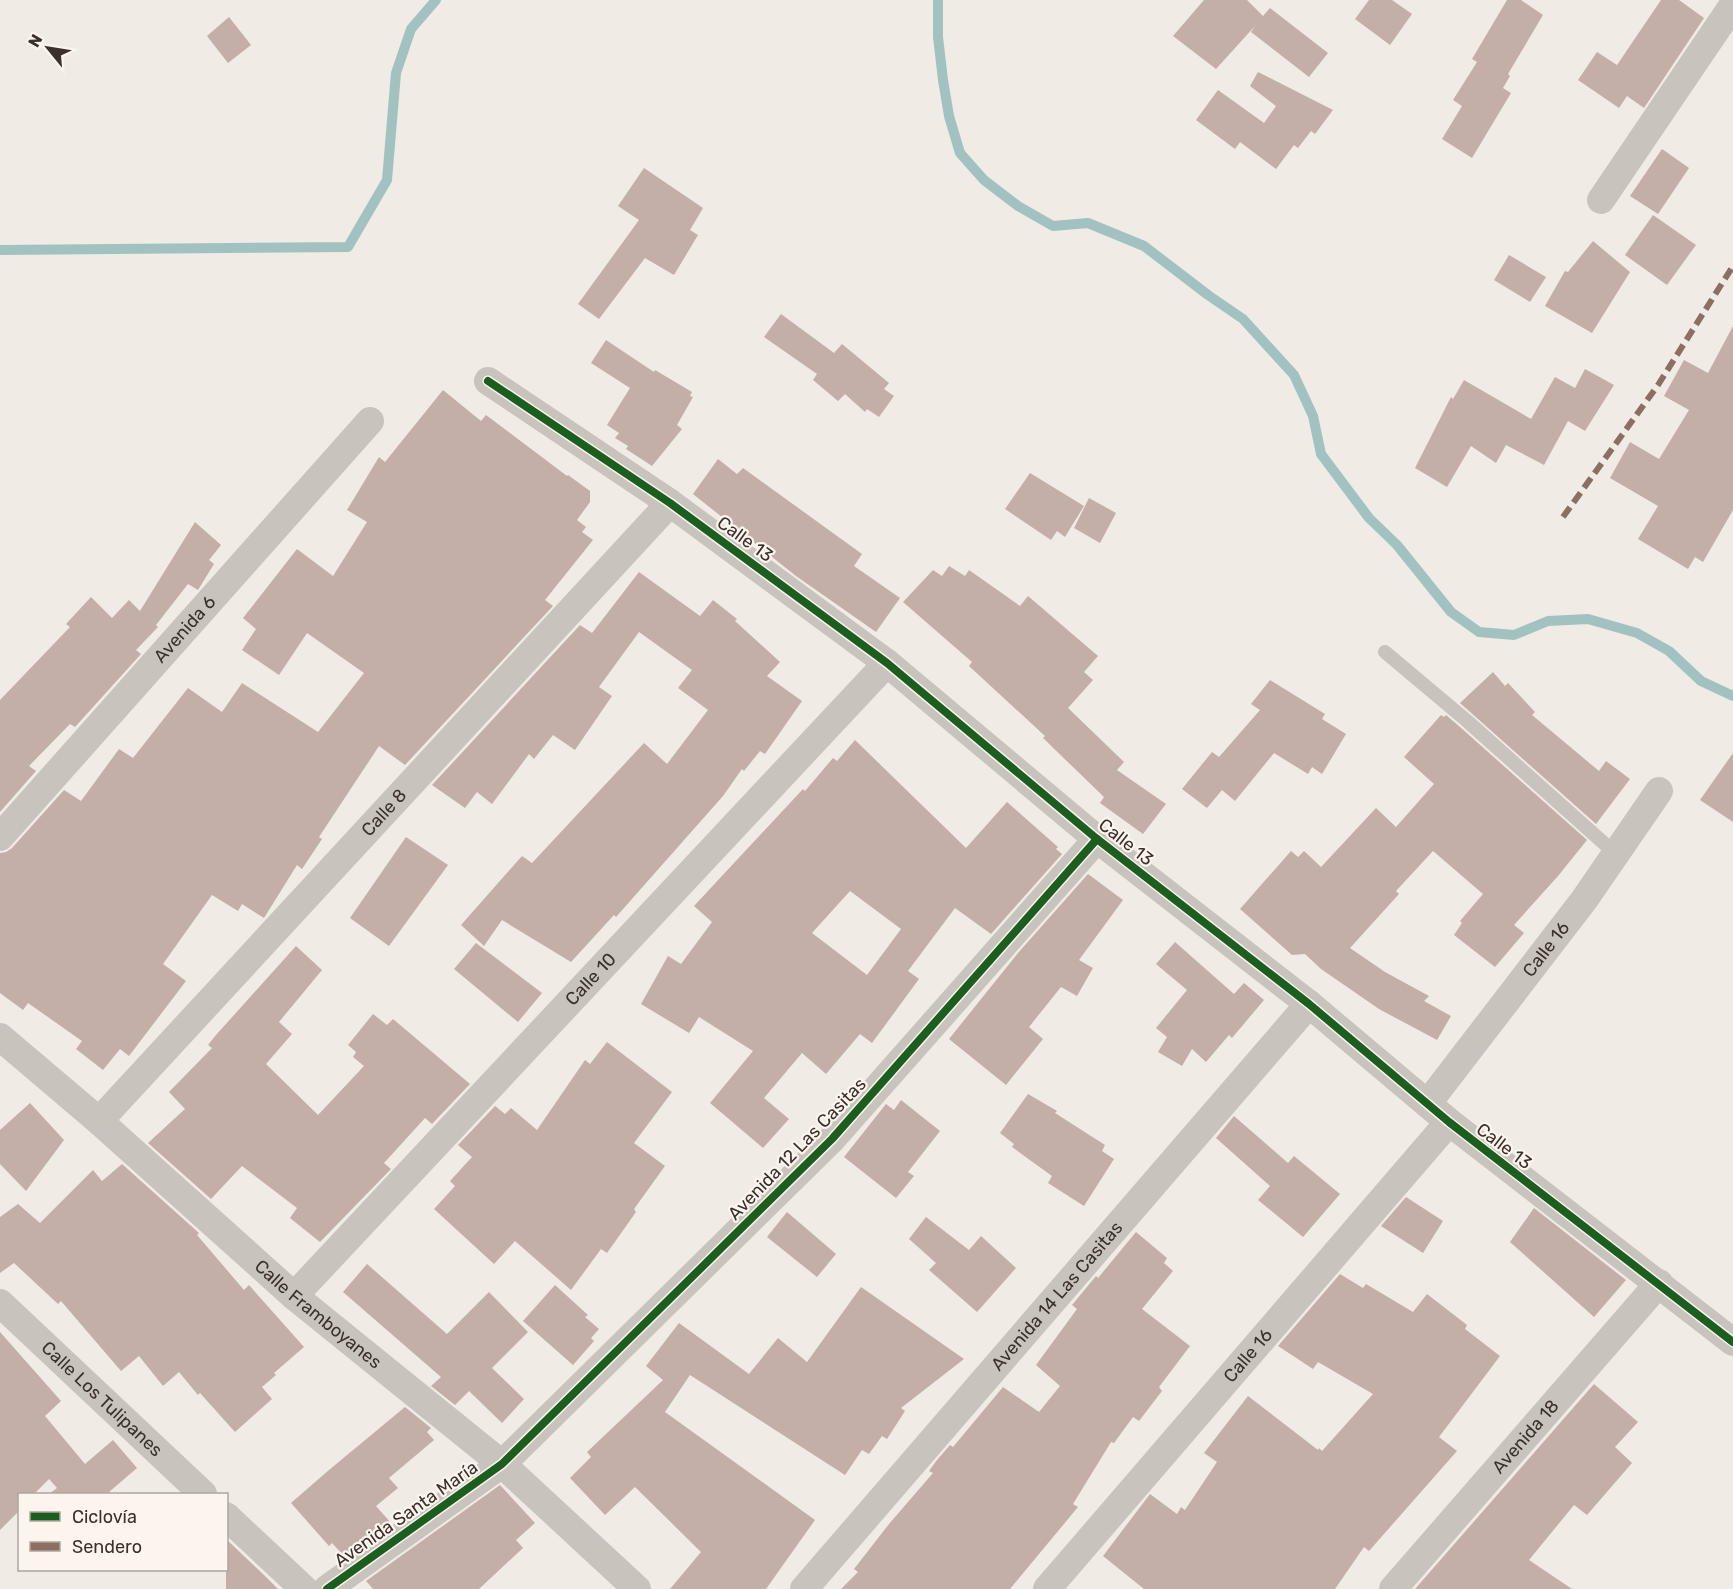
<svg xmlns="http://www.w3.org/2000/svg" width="1733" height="1589" viewBox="0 0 1733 1589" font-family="Rubik,sans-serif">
  <rect width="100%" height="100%" fill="#f0ebe5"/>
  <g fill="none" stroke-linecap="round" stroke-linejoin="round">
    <g stroke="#a1c2c1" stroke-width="10">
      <path d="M938,0V37L943,80L949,116L960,153L984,180L1018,206L1053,226L1088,223L1144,246L1208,295L1243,319L1294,375L1313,416L1321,454L1369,518L1397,545L1451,612L1479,632L1514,635L1548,621L1588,619L1637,633L1669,651L1701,681L1733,696"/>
      <path d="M0,250L348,247L387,180L396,73L411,29L436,0"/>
    </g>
  </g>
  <g fill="#c3afa7" fill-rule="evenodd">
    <path d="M1204,0H1247L1263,16L1270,8L1328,53L1309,77L1251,32L1255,26L1216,69L1173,36Z"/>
    <path d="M1369,0H1392L1412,14L1390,45L1355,19Z"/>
    <path d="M1507,0H1521L1543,15L1508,74L1510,76L1503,88L1511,93L1472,158L1442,139L1462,106L1453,100L1477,62L1472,59Z"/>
    <path d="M1661,0H1679L1704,18L1644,108L1627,96L1619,108L1578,80L1597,52L1617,65Z"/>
    <path d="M229,17L251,45L228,63L207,36Z"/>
    <path d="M1258,72L1333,110L1315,134L1311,131L1298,148L1294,145L1276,169L1240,142L1235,149L1196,120L1218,90L1264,123L1276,106L1250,86Z"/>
    <path d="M1662,149L1689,168L1658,214L1630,196Z"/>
    <path d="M644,168L703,208L690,230L698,235L674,275L645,258L599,319L578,304L639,220L618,206Z"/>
    <path d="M1653,215L1696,245L1667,285L1625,255Z"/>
    <path d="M1593,241L1630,272L1592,333L1545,306L1565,271L1568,272Z"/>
    <path d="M1509,255L1546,277L1530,302L1494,280Z"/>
    <path d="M781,314L834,353L842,344L889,383L884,389L894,396L879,417L867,409L865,412L845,394L838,401L813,380L817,374L764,337Z"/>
    <path d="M1733,326V510L1703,562L1695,557L1688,569L1638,539L1658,506L1610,478L1630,442L1659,459L1689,410L1664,396L1684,360L1708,373Z"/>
    <path d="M606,340L654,372L655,370L692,392L690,396L693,397L677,425L682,429L652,466L626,449L628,446L615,438L619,433L607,425L630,388L591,363Z"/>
    <path d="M1585,369L1614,385L1585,431L1568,421L1544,465L1506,445L1496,463L1471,446L1447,487L1415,468L1451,397L1453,399L1464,380L1531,419L1555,377L1575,388Z"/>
    <path d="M443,390L481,421L486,415L567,476L568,475L590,491V502L577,520L586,527L582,532L593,540L545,600L553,606L405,765L379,746L319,837L322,839L302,869L297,865L264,918L242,904L238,911L212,895L163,964L186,981L129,1056L120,1049L103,1070L76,1049L82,1041L28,1003L23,1010L0,993V853L6,852L12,848L64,790L81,801L119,749L133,758L188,688L222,712L242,683L318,732L364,673L307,633L279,675L242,650L256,629L243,618L297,549L333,576L367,522L347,510L379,457L385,462Z"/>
    <path d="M718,459L737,474L743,468L862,554L854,566L900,598L876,632L796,576L693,494Z"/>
    <path d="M1030,473L1084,506L1065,537L1057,531L1051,540L1005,509Z"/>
    <path d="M1089,498L1116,513L1100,543L1074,528Z"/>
    <path d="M195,522L221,545L209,560L214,564L198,590L188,584L156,625L158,627L136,650L141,654L75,727L70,724L29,766L36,771L0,812V700L70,627L66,624L91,597L112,618L129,600L140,611Z"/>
    <path d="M949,566L965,576L969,570L1020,606L1028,596L1098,656L1084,672L1093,680L1068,708L1124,762L1117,770L1166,804L1143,834L1100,803L1104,797L1043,738L1045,736L969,666L972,662L903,602L933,570L942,576Z"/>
    <path d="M639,572L700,616L713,600L737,619L735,621L780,662L767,676L802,701L765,754L760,751L744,771L742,769L723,796L616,917L614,915L571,962L502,920L484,946L461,925L522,856L532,863L644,743L667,764L708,710L678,688L692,670L639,632L599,687L612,696L575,750L553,735L534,759L529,754L492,804L477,792L465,808L432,785L580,625L592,633Z"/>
    <path d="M1493,672L1505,686L1508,683L1535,712L1532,715L1599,771L1606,761L1630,779L1596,824L1460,703Z"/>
    <path d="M1270,680L1325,714L1322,719L1346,734L1322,774L1312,767L1308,774L1274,753L1235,801L1222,790L1207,808L1182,789L1212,752L1219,757L1260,710L1251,704Z"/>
    <path d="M1441,715L1444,717L1446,715L1460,727L1587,840L1558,876L1514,925L1524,933L1495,967L1454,935L1462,923L1460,921L1483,894L1433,851L1396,891L1399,894L1350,948L1385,972L1429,996L1424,1001L1451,1016L1437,1040L1379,1009L1321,969L1305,954L1292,955L1240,909L1291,851L1298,857L1304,851L1321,867L1376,808L1396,827L1434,784L1404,757Z"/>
    <path d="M855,740L966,848L1007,802L1058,847L1056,849L1062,854L991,934L955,908L908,971L919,979L872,1043L860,1034L826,1074L802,1053L764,1098L789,1119L763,1148L710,1103L753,1051L699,1017L689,1033L641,1004L668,956L681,964L712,922L694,906L803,789L805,791L833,758L837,761ZM850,891L901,929L867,975L812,933Z"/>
    <path d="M1733,753V822L1700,800Z"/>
    <path d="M406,837L448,865L389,946L350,918Z"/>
    <path d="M1088,874L1123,900L1079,960L1093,968L1077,996L1061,987L1029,1027L1043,1039L1006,1085L949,1039L1018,953Z"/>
    <path d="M1175,942L1234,994L1244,983L1264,1000L1232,1038L1229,1035L1206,1062L1192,1049L1182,1066L1158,1052L1167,1037L1156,1028L1187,990L1156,964Z"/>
    <path d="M476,943L542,993L518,1022L454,969Z"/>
    <path d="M296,946L322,970L279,1022L292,1034L266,1064L318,1115L364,1066L353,1057L356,1052L348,1045L373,1014L387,1025L393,1019L470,1084L432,1124L425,1118L384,1163L391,1169L320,1242L290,1218L297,1208L242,1166L211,1199L148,1143L185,1109L169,1092L212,1048L208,1045L216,1035Z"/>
    <path d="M607,1042L672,1092L634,1143L665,1166L634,1209L636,1212L607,1253L601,1249L571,1290L515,1241L494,1264L434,1209L455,1186L450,1181L472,1157L458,1145L495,1106L505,1114L511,1108L537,1130L585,1060L590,1064Z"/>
    <path d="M1028,1094L1057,1111L1055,1113L1105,1145L1102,1151L1114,1159L1084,1206L1048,1183L1052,1176L1012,1147L1014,1144L1000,1133Z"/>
    <path d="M901,1100L940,1131L908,1172L914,1176L896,1198L844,1157L886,1104L894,1110Z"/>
    <path d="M30,1103L64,1140L26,1191L0,1164V1130Z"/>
    <path d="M1234,1116L1288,1163L1294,1156L1340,1194L1303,1237L1258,1200L1270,1186L1216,1138Z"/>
    <path d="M122,1164L199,1233L197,1235L244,1290L249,1285L304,1347L274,1373L276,1375L262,1387L272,1399L235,1432L200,1393L198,1395L179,1372L163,1386L139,1356L121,1371L61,1301L58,1304L14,1263L0,1273V1217L18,1204L40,1223L93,1170L102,1181Z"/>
    <path d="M1406,1197L1443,1221L1423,1253L1381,1226Z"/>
    <path d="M1534,1208L1626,1280L1594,1317L1510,1242Z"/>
    <path d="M787,1212L836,1254L817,1277L767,1237Z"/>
    <path d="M926,1217L969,1250L981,1236L1016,1268L977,1312L929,1270L936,1263L909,1239Z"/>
    <path d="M1136,1232L1167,1258L1164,1263L1173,1271L1142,1309L1190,1346L1159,1387L1162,1391L1139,1421L1133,1417L1114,1443L1111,1442L1073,1504L1078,1507L1010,1589H841L858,1572L854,1569L889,1524L933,1473L929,1471L937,1460L950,1445L953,1447L1003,1387L1039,1412L1060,1386L1036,1365L1077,1309L1072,1305L1096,1276L1098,1278Z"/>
    <path d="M367,1264L447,1334L489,1292L528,1332L492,1368L524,1399L502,1423L469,1391L455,1405L431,1386L441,1377L343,1292Z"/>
    <path d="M1340,1274L1363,1288L1366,1284L1413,1312L1427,1294L1467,1325L1465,1329L1500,1356L1439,1437L1457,1451L1369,1551L1364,1547L1335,1589H1144L1103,1556L1150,1494L1177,1514L1181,1507L1185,1510L1217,1462L1204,1453L1248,1396L1318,1450L1319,1448L1322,1451L1373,1394L1318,1362L1313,1369L1278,1346Z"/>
    <path d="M555,1285L588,1315L585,1317L599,1329L591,1338L594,1341L573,1365L523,1321Z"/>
    <path d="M861,1287L964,1359L901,1408L905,1411L887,1439L882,1436L869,1454L862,1450L845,1475L690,1375L665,1412L815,1520L766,1589H670L701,1552L635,1487L605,1515L570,1478L591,1457L587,1452L663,1380L646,1366L679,1323L749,1374L778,1338L807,1362Z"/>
    <path d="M0,1332L61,1401L45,1416L85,1464L113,1440L137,1468L109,1492L112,1494H49L57,1488L49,1479L34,1494H20V1510L0,1530Z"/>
    <path d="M1594,1384L1638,1422L1615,1447L1632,1463L1587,1515L1574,1505L1529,1560L1572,1589H1415Z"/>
    <path d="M405,1407L431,1428L427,1432L434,1440L389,1478L398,1488L376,1506L391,1523L344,1556L332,1543L329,1546L291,1503L329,1470Z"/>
    <path d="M500,1485L535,1523L516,1540L523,1548L479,1589H373L366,1581Z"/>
    <path d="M226,1539L264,1575L278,1589H226Z"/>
  </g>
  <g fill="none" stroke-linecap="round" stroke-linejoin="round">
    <path stroke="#c9c3be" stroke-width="14" d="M1385,652L1466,720L1616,854"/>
    <g stroke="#c9c3be" stroke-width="28">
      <path d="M1601,200L1733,5"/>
      <path d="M488,381L670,503L887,663L1097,839L1309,1004L1449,1122L1733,1342"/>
      <path id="s1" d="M0,837L370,421"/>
      <path id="s2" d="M0,1037L99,1121L294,1296L502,1464L637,1589"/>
      <path id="s3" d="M1428,1103L1584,900L1659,791"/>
      <path id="s4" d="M99,1121L670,503"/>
      <path id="s5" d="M294,1296L887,663"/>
      <path id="s6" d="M0,1303L203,1494"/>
      <path d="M226,1516L304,1589"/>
      <path d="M327,1589L502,1464L832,1139L1097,839"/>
      <path id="s7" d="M804,1589L1309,1004"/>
      <path id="s8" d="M1047,1589L1449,1122"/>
      <path id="s9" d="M1393,1589L1659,1283"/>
    </g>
    <path stroke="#8d6e63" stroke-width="6" stroke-dasharray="12 6" stroke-linecap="butt" d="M1563,517L1658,385L1733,266"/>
    <g stroke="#fbf5ee" stroke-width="11">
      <g id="cycleway">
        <path d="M488,381L670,503L887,663L1097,839L1309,1004L1449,1122L1733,1342"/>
        <path d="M327,1589L502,1464L832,1139L1097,839"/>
      </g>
    </g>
    <use href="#cycleway" stroke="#1b5e20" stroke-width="8"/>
  </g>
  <g text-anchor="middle" stroke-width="4.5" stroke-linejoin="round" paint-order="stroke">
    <g font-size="18" fill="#3b302b" stroke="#fbf5ee">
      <text transform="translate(745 539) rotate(36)" y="6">Calle 13</text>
      <text dy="6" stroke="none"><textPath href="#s1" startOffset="278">Avenida 6</textPath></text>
      <text dy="6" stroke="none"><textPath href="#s4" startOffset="420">Calle 8</textPath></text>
      <text transform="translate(1126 842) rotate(38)" y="6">Calle 13</text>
      <text dy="6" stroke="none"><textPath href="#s3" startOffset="194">Calle 16</textPath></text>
      <text dy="6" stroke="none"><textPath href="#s5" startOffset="434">Calle 10</textPath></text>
      <text transform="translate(1504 1146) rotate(37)" y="6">Calle 13</text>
      <text transform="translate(797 1149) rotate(-46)" y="6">Avenida 12 Las Casitas</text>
      <text dy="6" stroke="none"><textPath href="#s7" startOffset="387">Avenida 14 Las Casitas</textPath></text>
      <text dy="6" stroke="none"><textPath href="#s2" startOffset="422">Calle Framboyanes</textPath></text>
      <text dy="6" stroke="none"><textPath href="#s8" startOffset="308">Calle 16</textPath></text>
      <text dy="6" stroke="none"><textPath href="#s6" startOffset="140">Calle Los Tulipanes</textPath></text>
      <text dy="6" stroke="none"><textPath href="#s9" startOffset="202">Avenida 18</textPath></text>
      <text transform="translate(406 1514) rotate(-35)" y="6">Avenida Santa María</text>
    </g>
  </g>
  <rect x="18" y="1493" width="210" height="78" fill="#fbf5ee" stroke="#aea6a0" stroke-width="1.5"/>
  <rect x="30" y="1512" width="30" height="9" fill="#1b5e20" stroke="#aea6a0" stroke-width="1.5"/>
  <text x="72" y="1523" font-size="18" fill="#3b302b">Ciclovía</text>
  <rect x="30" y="1542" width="30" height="9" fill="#8d6e63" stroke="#aea6a0" stroke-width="1.5"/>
  <text x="72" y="1553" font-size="18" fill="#3b302b">Sendero</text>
  <g transform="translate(48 48) rotate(300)" stroke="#fbf5ee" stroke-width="4.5" paint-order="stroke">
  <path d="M0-4.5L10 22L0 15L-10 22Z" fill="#3b302b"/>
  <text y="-9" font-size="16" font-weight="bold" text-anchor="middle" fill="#3b302b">N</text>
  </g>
</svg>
